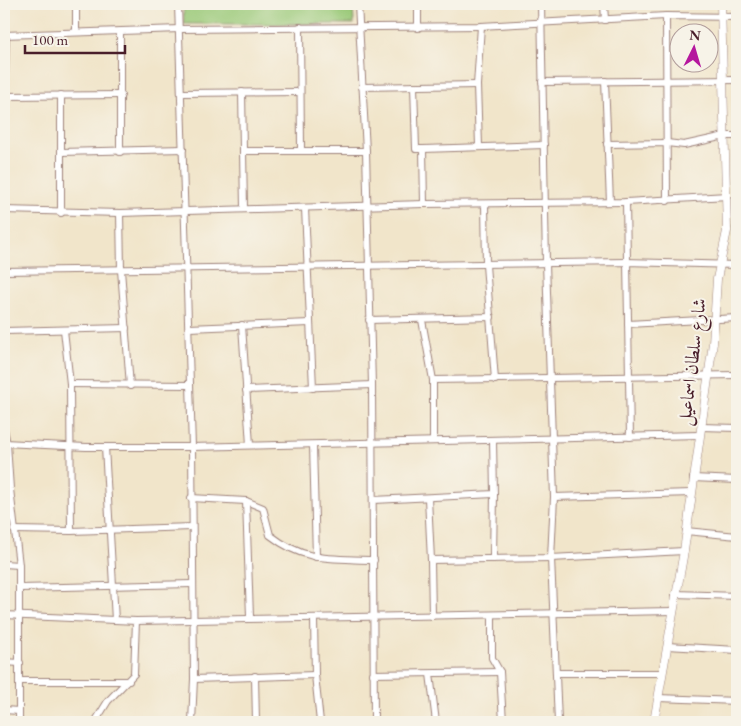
<svg xmlns="http://www.w3.org/2000/svg" width="741" height="726" viewBox="0 0 741 726" font-family="'EB Garamond',Amiri,serif">
  <rect width="100%" height="100%" fill="#f7f3e8"/>
  <filter id="ink" filterUnits="userSpaceOnUse"><feTurbulence type="fractalNoise" baseFrequency=".02" numOctaves="2"/><feDisplacementMap in="SourceGraphic" scale="10" xChannelSelector="R" yChannelSelector="G"/><feConvolveMatrix kernelMatrix="1 2 1 2 8 2 1 2 1" color-interpolation-filters="sRGB"/></filter>
  <filter id="wash" filterUnits="userSpaceOnUse"><feTurbulence type="fractalNoise" baseFrequency=".0096" numOctaves="4" result="noise"/><feDisplacementMap in="SourceGraphic" scale="20" xChannelSelector="R" yChannelSelector="G"/><feGaussianBlur stdDeviation="1.12" result="paint"/><feColorMatrix in="noise" values="0 0 0 0 0 0 0 0 0 0 0 0 0 0 0 0 0 1.4 0 .05"/><feComposite in="paint" operator="in"/></filter>
  <g filter="url(#wash)">
    <rect width="100%" height="100%" fill="#f1e5ca"/>
    <g fill="#9ac978" stroke="#727452">
      <path d="M183,4H353L354,24H184Z"/>
      <path d="M735,194H737V260H734Z"/>
    </g>
  </g>
  <g filter="url(#ink)">
    <g fill="none" stroke-linecap="round" stroke-linejoin="round">
      <g stroke="#9e827a" stroke-width="8">
        <g id="minor">
          <path d="M76,4V32"/>
          <path d="M178,4L192,447L194,679L192,722"/>
          <path d="M358,4L366,151L372,385L374,722"/>
          <path d="M418,4V28"/>
          <path d="M541,4L546,263L554,497L551,558L558,722"/>
          <path d="M604,4L605,20"/>
          <path d="M666,16L667,201"/>
          <path d="M300,27L301,150"/>
          <path d="M120,32V152"/>
          <path d="M4,35L180,29L481,26L666,16L737,17"/>
          <path d="M605,81L610,202"/>
          <path d="M542,82L737,80"/>
          <path d="M414,86L416,149H423L424,204"/>
          <path d="M362,87L477,85"/>
          <path d="M242,92L244,209"/>
          <path d="M182,93L300,92"/>
          <path d="M61,95V213"/>
          <path d="M5,96L121,95"/>
          <path d="M4,118L6,35"/>
          <path d="M607,144L667,143L684,145L725,136H737"/>
          <path d="M479,146L477,85L481,26"/>
          <path d="M423,149L544,145"/>
          <path d="M244,151H366"/>
          <path d="M61,152L183,149"/>
          <path d="M626,202L630,437"/>
          <path d="M485,204L486,265L495,380"/>
          <path d="M305,208L313,388"/>
          <path d="M4,210L120,213L424,204L626,202L727,196"/>
          <path d="M120,213L121,270L130,386"/>
          <path d="M4,271L626,262L737,265"/>
          <path d="M4,299V342"/>
          <path d="M369,320L491,317"/>
          <path d="M422,320L433,380V441"/>
          <path d="M628,324L737,318"/>
          <path d="M242,325L250,445"/>
          <path d="M189,328L310,323"/>
          <path d="M64,330L70,384L71,531"/>
          <path d="M5,331L126,328"/>
          <path d="M433,380L737,375"/>
          <path d="M70,384L190,385"/>
          <path d="M246,390L372,385"/>
          <path d="M701,427L737,428"/>
          <path d="M4,429L7,444L10,489L19,565V722"/>
          <path d="M4,443L86,447H192L699,435"/>
          <path d="M313,445L316,557"/>
          <path d="M693,478L737,480"/>
          <path d="M554,497L692,493"/>
          <path d="M191,498L246,501L263,508L270,535C306,563 332,558 374,560"/>
          <path d="M428,498L431,560"/>
          <path d="M374,500L494,494L493,440"/>
          <path d="M246,501L250,617"/>
          <path d="M14,530L71,531L192,527"/>
          <path d="M686,531L737,536"/>
          <path d="M493,559L494,494"/>
          <path d="M4,564L19,565"/>
          <path d="M20,588L192,584"/>
          <path d="M675,594L737,596"/>
          <path d="M4,615L115,620"/>
          <path d="M492,615V658L500,672L503,722"/>
          <path d="M432,616L431,560L551,558L684,551"/>
          <path d="M314,619L315,675L320,722"/>
          <path d="M136,621C315,617 494,614 673,611"/>
          <path d="M667,646L737,650"/>
          <path d="M4,662L20,663"/>
          <path d="M557,673H662"/>
          <path d="M373,674L500,672"/>
          <path d="M430,674L436,722"/>
          <path d="M255,676L256,722"/>
          <path d="M194,679L315,675"/>
          <path d="M19,681H129"/>
          <path d="M658,698L737,701"/>
          <path d="M4,710L19,711"/>
          <path d="M95,722L108,701L134,674L136,621L115,620L105,447"/>
        </g>
      </g>
      <g stroke="#9e827a" stroke-width="9">
        <path id="tertiary" d="M654,722L684,551L713,343L717,279L727,231L721,4"/>
      </g>
      <use href="#minor" stroke="#fff" stroke-width="6"/>
      <use href="#tertiary" stroke="#fff" stroke-width="8"/>
    </g>
  </g>
  <g text-anchor="middle" stroke-width="4" stroke-linejoin="round" paint-order="stroke">
    <g font-size="19" fill="#4a1f2b" stroke="#f7f3e8">
      <text transform="translate(691 362) rotate(-83)" y="7">شارع سلطان اسماعيل</text>
    </g>
  </g>
  <rect width="741" height="726" fill="none" stroke="#f7f3e8" stroke-width="20"/>
  <g transform="translate(694 48) rotate(5)"><circle r="24" fill="#f7f3e8" stroke="#b29e9c"/>
  <path d="M0-4L9 19L0 12L-9 19Z" fill="#b5179e"/>
  <text y="-8" font-size="14" font-weight="bold" text-anchor="middle" fill="#4a1f2b">N</text>
  </g>
  <path d="M25 45v8h100v-8" fill="none" stroke="#4a1f2b" stroke-width="2.5"/>
  <text x="32" y="45" font-size="15" fill="#4a1f2b" stroke="#f7f3e8" stroke-width="4" paint-order="stroke">100 m</text>
</svg>
